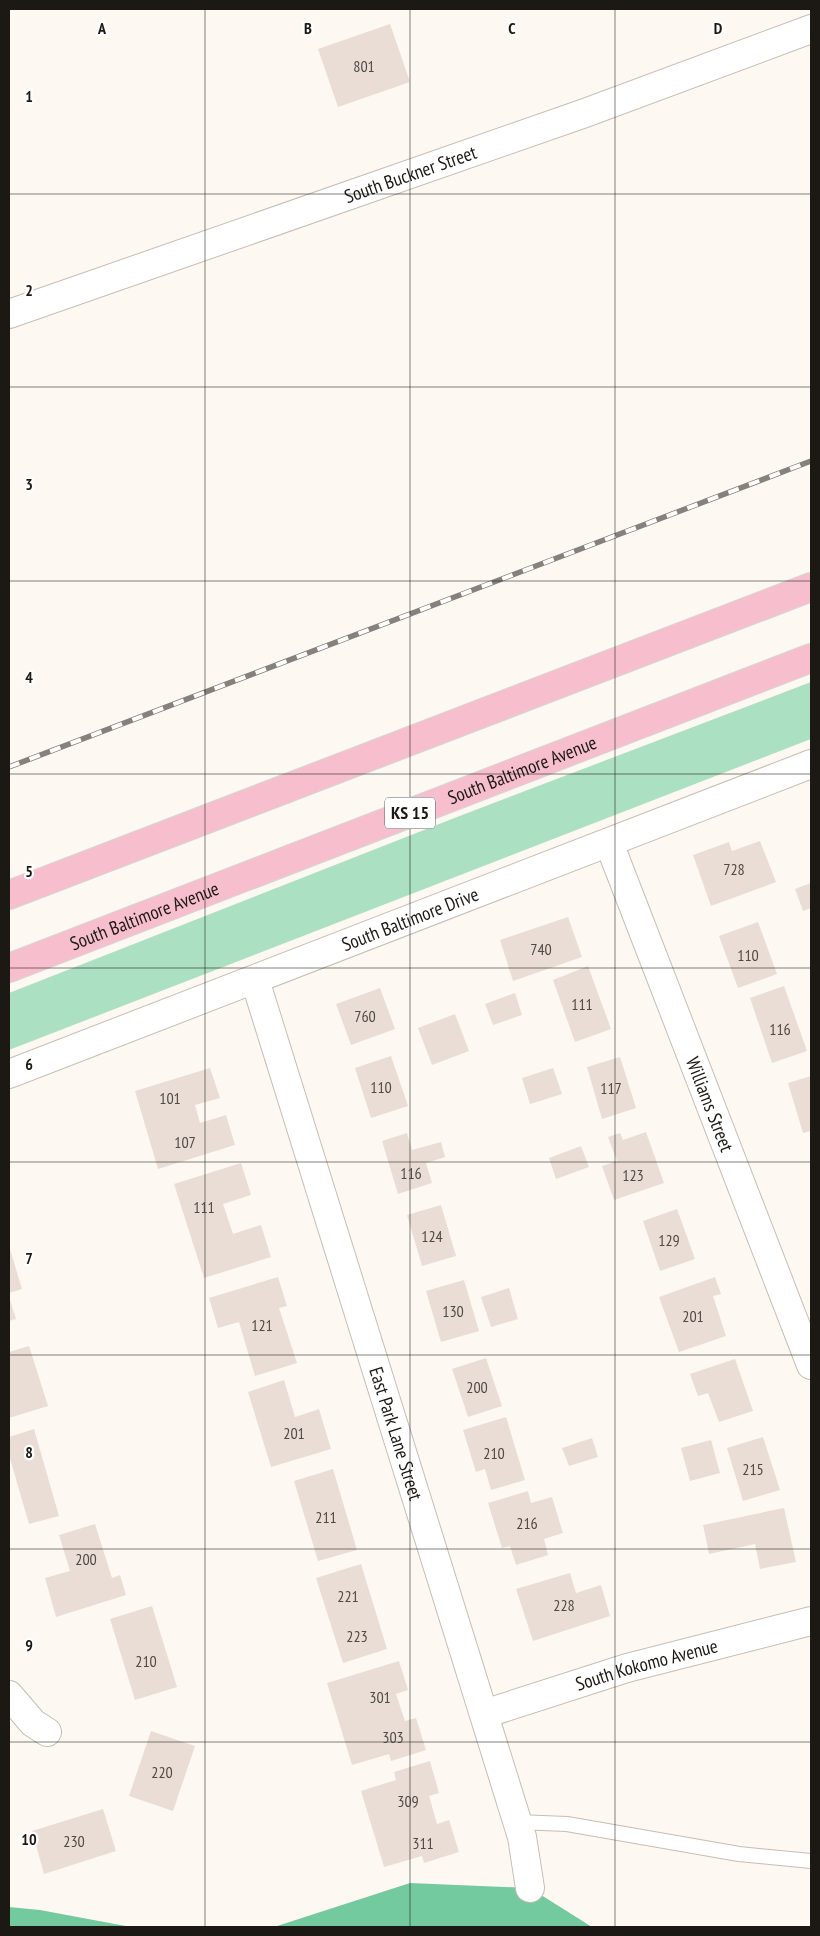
<svg xmlns="http://www.w3.org/2000/svg" width="820" height="1936" viewBox="0 0 820 1936" font-family="'PT Sans Narrow',sans-serif">
  <rect width="100%" height="100%" fill="#fef8f2"/>
  <path fill="#abe0c3" d="M811,682V739L9,1050V993L457,817Z"/>
  <g fill="#74ca9f">
    <path d="M410,1883L530,1888L592,1927H274Z"/>
    <path d="M9,1907L40,1910L131,1927H9Z"/>
  </g>
  <g fill="#eaddd6">
    <path d="M390,24L410,82L338,107L318,49Z"/>
    <path d="M760,841L776,882L711,906L693,855L729,842L732,851Z"/>
    <path d="M811,883V908L803,911L795,889Z"/>
    <path d="M568,917L582,957L513,981L500,940Z"/>
    <path d="M758,922L777,974L738,988L719,936Z"/>
    <path d="M588,966L611,1029L575,1042L553,980Z"/>
    <path d="M784,986L807,1051L772,1063L750,998Z"/>
    <path d="M380,988L395,1029L351,1045L336,1004Z"/>
    <path d="M515,993L522,1015L493,1025L485,1004Z"/>
    <path d="M455,1014L469,1051L432,1065L418,1028Z"/>
    <path d="M391,1056L408,1106L371,1118L355,1068Z"/>
    <path d="M620,1057L636,1108L602,1119L587,1067Z"/>
    <path d="M210,1068L220,1098L195,1105L200,1123L226,1115L235,1145L158,1169L135,1091Z"/>
    <path d="M553,1068L562,1094L530,1104L522,1078Z"/>
    <path d="M811,1076V1131L803,1133L788,1083Z"/>
    <path d="M646,1132L664,1183L614,1200L602,1166L617,1161L608,1137L620,1133L623,1140Z"/>
    <path d="M407,1133L412,1150L441,1142L445,1157L426,1163L432,1183L398,1194L382,1141Z"/>
    <path d="M581,1146L589,1167L556,1179L549,1158Z"/>
    <path d="M241,1163L251,1195L223,1204L233,1234L261,1225L271,1257L204,1278L174,1184Z"/>
    <path d="M441,1205L456,1256L422,1266L407,1215Z"/>
    <path d="M677,1209L695,1259L660,1271L643,1221Z"/>
    <path d="M9,1246L22,1289L9,1293Z"/>
    <path d="M278,1277L287,1306L279,1308L297,1363L255,1376L239,1322L218,1328L209,1298Z"/>
    <path d="M715,1277L721,1294L713,1296L726,1336L679,1352L659,1297Z"/>
    <path d="M464,1280L479,1331L441,1342L426,1291Z"/>
    <path d="M509,1288L518,1319L491,1327L481,1297Z"/>
    <path d="M9,1297L16,1319L9,1321Z"/>
    <path d="M29,1346L48,1406L9,1418V1352Z"/>
    <path d="M486,1358L502,1406L468,1417L452,1369Z"/>
    <path d="M735,1359L753,1411L719,1422L708,1393L698,1396L690,1374Z"/>
    <path d="M284,1380L295,1417L319,1409L331,1449L271,1467L248,1392Z"/>
    <path d="M506,1417L525,1480L491,1490L485,1469L476,1472L463,1430Z"/>
    <path d="M34,1429L59,1516L29,1524L9,1455V1437Z"/>
    <path d="M763,1437L780,1490L743,1501L727,1448Z"/>
    <path d="M592,1438L598,1457L569,1466L562,1448Z"/>
    <path d="M711,1440L720,1473L690,1481L681,1448Z"/>
    <path d="M333,1469L357,1550L318,1561L294,1481Z"/>
    <path d="M528,1491L531,1503L552,1497L563,1533L544,1539L548,1555L516,1565L510,1546L502,1548L488,1503Z"/>
    <path d="M784,1508L796,1562L760,1569L755,1544L709,1554L703,1525Z"/>
    <path d="M95,1524L112,1578L120,1575L126,1595L56,1617L45,1578L70,1571L59,1535Z"/>
    <path d="M361,1564L387,1649L343,1663L316,1578Z"/>
    <path d="M570,1573L576,1593L601,1585L610,1616L533,1641L516,1589Z"/>
    <path d="M152,1606L177,1687L135,1700L110,1619Z"/>
    <path d="M399,1661L408,1690L396,1694L405,1721L416,1718L426,1750L391,1761L389,1754L352,1765L327,1683Z"/>
    <path d="M151,1731L195,1746L173,1811L129,1796Z"/>
    <path d="M430,1761L439,1793L429,1796L437,1824L449,1820L459,1852L424,1863L422,1856L384,1867L361,1791L396,1780L394,1772Z"/>
    <path d="M103,1809L116,1851L44,1874L32,1831Z"/>
  </g>
  <g fill="none" stroke-linecap="round" stroke-linejoin="round">
    <g stroke="#c8bdb5" stroke-width="16">
      <path id="service" d="M517,1822L567,1824L739,1854L811,1861"/>
    </g>
    <g stroke="#c8bdb5" stroke-width="30">
      <g id="minor">
        <path id="s1" d="M9,314L585,113L811,29"/>
        <path id="s2" d="M609,843L811,1365"/>
        <path id="s3" d="M255,980L522,1837L530,1888"/>
        <path id="s4" d="M9,1074L811,764"/>
        <path d="M9,1695L33,1723L47,1732"/>
        <path id="s5" d="M484,1714L627,1668L811,1621"/>
      </g>
    </g>
    <g stroke="#d6d6d5" stroke-width="30">
      <g id="primary">
        <path d="M9,895L811,587"/>
        <path id="s6" d="M9,968L811,658"/>
      </g>
    </g>
    <use href="#service" stroke="#fff" stroke-width="14"/>
    <use href="#minor" stroke="#fff" stroke-width="28"/>
    <use href="#primary" stroke="#f7bfcd" stroke-width="28"/>
    <g stroke="#86817c" stroke-width="5.5">
      <path id="rail" d="M9,767L811,461"/>
    </g>
    <use href="#rail" stroke="#fff" stroke-width="4" stroke-dasharray="11" stroke-linecap="butt"/>
  </g>
  <path fill="none" stroke="#1c1915" stroke-width="1" stroke-opacity="0.55" d="M205,9V1927M410,9V1927M615,9V1927M9,194H811M9,387H811M9,581H811M9,774H811M9,968H811M9,1162H811M9,1355H811M9,1549H811M9,1742H811"/>
  <g text-anchor="middle" stroke-width="4.5" stroke-linejoin="round" paint-order="stroke">
    <g font-size="16" fill="#504a45">
      <text x="364" y="72">801</text>
      <text x="734" y="875">728</text>
      <text x="541" y="955">740</text>
      <text x="748" y="961">110</text>
      <text x="582" y="1010">111</text>
      <text x="365" y="1022">760</text>
      <text x="780" y="1035">116</text>
      <text x="381" y="1093">110</text>
      <text x="611" y="1094">117</text>
      <text x="170" y="1104">101</text>
      <text x="185" y="1148">107</text>
      <text x="411" y="1179">116</text>
      <text x="633" y="1181">123</text>
      <text x="204" y="1213">111</text>
      <text x="432" y="1242">124</text>
      <text x="669" y="1246">129</text>
      <text x="453" y="1317">130</text>
      <text x="693" y="1322">201</text>
      <text x="262" y="1331">121</text>
      <text x="477" y="1393">200</text>
      <text x="294" y="1439">201</text>
      <text x="494" y="1459">210</text>
      <text x="753" y="1475">215</text>
      <text x="326" y="1523">211</text>
      <text x="527" y="1529">216</text>
      <text x="86" y="1565">200</text>
      <text x="348" y="1602">221</text>
      <text x="564" y="1611">228</text>
      <text x="357" y="1642">223</text>
      <text x="146" y="1667">210</text>
      <text x="380" y="1703">301</text>
      <text x="393" y="1743">303</text>
      <text x="162" y="1778">220</text>
      <text x="408" y="1807">309</text>
      <text x="74" y="1847">230</text>
      <text x="423" y="1849">311</text>
    </g>
    <rect fill="#fff" stroke="#605e5b" stroke-width="1" x="385" y="797.5" width="50" height="31" rx="4"/>
    <g font-size="18" font-weight="bold" fill="#1c1915">
      <text x="410" y="819">KS 15</text>
    </g>
    <g font-size="19" fill="#1c1915" stroke="#fff">
      <text dy="7" stroke="none"><textPath href="#s1" startOffset="425">South Buckner Street</textPath></text>
      <text dy="7" stroke="none"><textPath href="#s6" startOffset="550">South Baltimore Avenue</textPath></text>
      <text dy="7" stroke="none"><textPath href="#s6" startOffset="145">South Baltimore Avenue</textPath></text>
      <text dy="7" stroke="none"><textPath href="#s4" startOffset="430">South Baltimore Drive</textPath></text>
      <text dy="7" stroke="none"><textPath href="#s2" startOffset="280">Williams Street</textPath></text>
      <text dy="7" stroke="none"><textPath href="#s3" startOffset="475">East Park Lane Street</textPath></text>
      <text dy="7" stroke="none"><textPath href="#s5" startOffset="170">South Kokomo Avenue</textPath></text>
    </g>
  </g>
  <g font-size="16" text-anchor="middle" font-weight="bold" fill="#1c1915" stroke="#fff" stroke-width="4.5" stroke-linejoin="round" paint-order="stroke">
    <text x="102" y="34">A</text>
    <text x="308" y="34">B</text>
    <text x="512" y="34">C</text>
    <text x="718" y="34">D</text>
    <text x="29" y="102">1</text>
    <text x="29" y="296">2</text>
    <text x="29" y="490">3</text>
    <text x="29" y="683">4</text>
    <text x="29" y="877">5</text>
    <text x="29" y="1070">6</text>
    <text x="29" y="1264">7</text>
    <text x="29" y="1458">8</text>
    <text x="29" y="1651">9</text>
    <text x="29" y="1845">10</text>
  </g>
  <rect width="820" height="1936" fill="none" stroke="#1c1915" stroke-width="20"/>
</svg>
